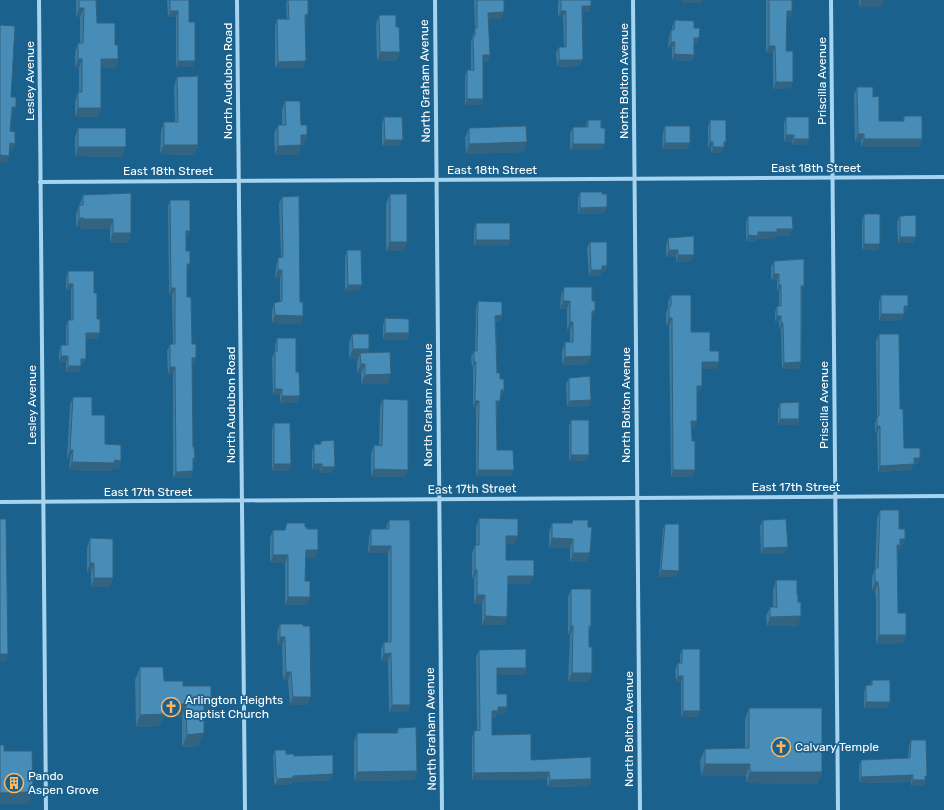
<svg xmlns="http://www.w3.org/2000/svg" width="944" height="810" viewBox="0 0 944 810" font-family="Rubik,sans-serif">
  <rect width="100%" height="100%" fill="#1a618d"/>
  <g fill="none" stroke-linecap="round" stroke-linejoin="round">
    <g stroke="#a6d3ee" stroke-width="4">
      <path d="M39,0L46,810"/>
      <path d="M237,0L245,810"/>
      <path d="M435,0L442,810"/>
      <path d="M633,0L640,810"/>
      <path d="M831,0L838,810"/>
      <path d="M40,182L944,177"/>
      <path d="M0,502L944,496"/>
    </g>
  </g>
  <g fill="#3d799d">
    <path d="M76,0H96L97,23L115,45L118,59L115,68H101V108L97,117H75V101L78,92H79V68H75V52L78,43H80V17H76Z"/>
    <path d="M167,0H189V22L193,67H176V17H168Z"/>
    <path d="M287,0H308L306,21H305L304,68H275V26L277,19H287L286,3Z"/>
    <path d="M474,0H504L502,19H488L490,55L487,62H483V99L481,105H465V76L467,70H471V42L475,28Z"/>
    <path d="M559,0H591L589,12H582L580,66L557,67L556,53L559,47H564L563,17H558V2Z"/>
    <path d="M766,0H792V11L790,17H787L786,51L791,88L773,89V53H766Z"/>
    <path d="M859,0H883L881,7H859Z"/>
    <path d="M379,15L396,27L400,52L396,61H377L376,24Z"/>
    <path d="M675,20L694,28L699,38L697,44H694V55L692,61L672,60V48H668L669,37L671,30H672V27Z"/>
    <path d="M177,77L198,145L194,155L160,154L161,131L164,122H175L174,86Z"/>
    <path d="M857,87L873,97L879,121H903L904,116L922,139L919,147H861V142H855L854,95Z"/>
    <path d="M285,101L307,135L304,145H301L298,155H275L274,134L278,125H282V110Z"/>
    <path d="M384,117L400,146H382V124Z"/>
    <path d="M786,117L807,145H792V142H784V123Z"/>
    <path d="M588,120L601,128L602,150H570V133L573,127H585Z"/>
    <path d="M710,120L724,148H723L721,153H711V148H708V126Z"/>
    <path d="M665,126L688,149H662L663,132Z"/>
    <path d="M78,128L122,157L75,156V137Z"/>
    <path d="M469,128L524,152L466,154L465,138Z"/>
    <path d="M580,192L605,213L578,214V199Z"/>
    <path d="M390,194L407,242L403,251H386V204Z"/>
    <path d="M83,195L131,233L128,243H110V229H81V227H76V214Z"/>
    <path d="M282,197L303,316L300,324L272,323V311L274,303L280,302V278H275L276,266L278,258H281L279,204Z"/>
    <path d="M170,200L188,237H186V251L187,271V297L192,344L194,364H192L193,447L195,458L193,462V471L191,478H173V374H168L167,351L170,344H173L172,295H169L168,206Z"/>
    <path d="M864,214L878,250H862V220Z"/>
    <path d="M748,216L790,236H775L774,239H757L756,242H746V222Z"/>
    <path d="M900,216L914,243H898L897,222Z"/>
    <path d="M476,223L510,240L508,246H474V230Z"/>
    <path d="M668,238L692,261L676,262V256L666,257V245Z"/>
    <path d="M590,242L605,272H601L600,276H589L587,248Z"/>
    <path d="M347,250L359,291H345V256Z"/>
    <path d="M774,261L802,293L801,362L799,369H782L781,329H779V322H775V312L777,306H779V291H777V280H771V267Z"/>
    <path d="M68,271L94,293L97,339H86L83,365H81L79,372H66V362H59V351L61,345H66V326L68,320H71V290H66V278Z"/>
    <path d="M564,287L592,319L588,364L562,365V351L565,342H570V330H567V309H560L561,295Z"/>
    <path d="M671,295L691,332L710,351L719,362L716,369H702L699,393H697L695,428H692L693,477H671L669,328V326H666V313L668,307V302Z"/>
    <path d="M881,295L906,313H904L902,320L879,321V301Z"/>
    <path d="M478,301L502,315L500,322H496L497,373L504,390L502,396H500V401L498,407H497V450L511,476H476V407H473V368H472L471,357L474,351H475L476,308Z"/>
    <path d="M385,318L409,333L407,340L383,339V325Z"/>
    <path d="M352,334L368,353L388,384H361V373H357V362L358,359H349V343Z"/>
    <path d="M879,334L900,409L904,448L918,464H913L911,470L878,472L877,433H875V423L877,417L876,341Z"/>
    <path d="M277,338L297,403H280V395H273L272,358L275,351V344Z"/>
    <path d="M569,378L591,400L589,406L567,407L566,384Z"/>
    <path d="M73,397L105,444L121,461L118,469H112L111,471L69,470L70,459H67L70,405Z"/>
    <path d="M383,399L405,477H371V453L374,445L379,446L380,407Z"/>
    <path d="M780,403L799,419L797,425H778V409Z"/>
    <path d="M571,420L587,461H569V426Z"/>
    <path d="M274,423L291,464L288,471H272V429Z"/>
    <path d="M321,441L332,473H319L320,470H312V451L314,444H320Z"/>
    <path d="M880,510L899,529L902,548H899L898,551V613L906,635L903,643L876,644V599L875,591H872V577L875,568L877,519Z"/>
    <path d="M479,518L515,544H506V560L531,584H508L507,617L504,625H482V604H474V578L472,579V553L475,545H476V527Z"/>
    <path d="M389,520L410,705L408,712H389L388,660L381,661V649L384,642H388V553H368L369,536L371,529H386V527Z"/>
    <path d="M573,520L587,562H570V548H549V532L552,523H572Z"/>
    <path d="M763,520L785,553L761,554L760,526Z"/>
    <path d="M287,523L305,527L307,529L318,550L315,558H306L305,581L307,605H285V563H270V538L273,530H285Z"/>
    <path d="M665,524L676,577H659L663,530Z"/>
    <path d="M90,538L113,578L109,587H91V572H87V548Z"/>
    <path d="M776,580L797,595L801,616L797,626H767L766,616L770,607H773V590Z"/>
    <path d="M571,589L591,626L589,631V682H568L570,635H568V597Z"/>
    <path d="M280,624L308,705H290L288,680H283L282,645H278L277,632Z"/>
    <path d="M682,649L698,717H681V682H676L675,670L678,663H680V655Z"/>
    <path d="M479,650L526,668L524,675H497V694L507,707L504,714H497L495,718H492V735L531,760L591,779L589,786L547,787V779L472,780V738L474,731L477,730L476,657Z"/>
    <path d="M140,667L164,681L183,686L206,715H204L199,746L182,747V716L163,717L160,726L136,727L135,680Z"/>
    <path d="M872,680L888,708H864V692L866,685H870Z"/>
    <path d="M749,708L822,772L817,784L746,783V776H701L700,760L705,749L745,748V719Z"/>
    <path d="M398,728L417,771L414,780L354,781V742L357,733H396Z"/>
    <path d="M911,740L925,782L923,786H911V782L859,783V766L861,760L908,758L909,746Z"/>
    <path d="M275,750L294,756L331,780L292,782L291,785H275L274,782L273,756Z"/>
  </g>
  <g fill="#326380">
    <path d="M682,0H703L702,3H681Z"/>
    <path d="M861,1H883L881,7H859Z"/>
    <path d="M582,6H591L589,12H580Z"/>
    <path d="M79,8H84L80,17H76Z"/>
    <path d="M170,11H178L176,17H168Z"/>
    <path d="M561,11H566L563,17H558Z"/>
    <path d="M787,11H792L790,17H784Z"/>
    <path d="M504,12L502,19H486L488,13Z"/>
    <path d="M308,14L306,21H303L305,15Z"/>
    <path d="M694,38H699L697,44H692Z"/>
    <path d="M671,42H675L672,48H668Z"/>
    <path d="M769,46H775L773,53H766Z"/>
    <path d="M380,52H400L396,61H377Z"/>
    <path d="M674,54L694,55L692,61L672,60Z"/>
    <path d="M483,55H490L487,62H481Z"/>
    <path d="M78,59H82L79,68H75Z"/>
    <path d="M101,59H118L115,68H97Z"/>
    <path d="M559,60H583L580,66L557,67Z"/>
    <path d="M178,61H195L193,67H176Z"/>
    <path d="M306,61L304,68H275L278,62Z"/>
    <path d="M776,82H793L791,88L773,89Z"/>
    <path d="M467,99H483L481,105H465Z"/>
    <path d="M12,107H16L13,115H9Z"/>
    <path d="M78,108H101L97,117H75Z"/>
    <path d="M858,134H864L861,142H855Z"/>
    <path d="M301,135H307L304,145H297Z"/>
    <path d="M786,135H794L792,142H784Z"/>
    <path d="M794,139H809L807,145H792Z"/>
    <path d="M864,139H922L919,147H861Z"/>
    <path d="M385,140H403L400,146H382Z"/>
    <path d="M527,142L524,152L466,154L469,144Z"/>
    <path d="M710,142H713L711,148H708Z"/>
    <path d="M724,142H726L724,148H723L721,153H711L713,147Z"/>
    <path d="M10,143L15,144L12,151H7Z"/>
    <path d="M665,143H690L688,149H662Z"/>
    <path d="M573,144H605L602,150H570Z"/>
    <path d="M164,145H198L194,155L160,154Z"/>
    <path d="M301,145L298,155H275L278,146Z"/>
    <path d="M78,147H126L122,157L75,156Z"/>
    <path d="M0,155L9,156L7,163H0Z"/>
    <path d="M607,207L605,213L578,214L580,208Z"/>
    <path d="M79,218H84L81,227H76Z"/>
    <path d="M84,219H113L110,229H81Z"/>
    <path d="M777,229H793L790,236H775L774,239H757L756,242H746L748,235L758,232Z"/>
    <path d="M186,231H190L188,237H183Z"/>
    <path d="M113,233H131L128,243H110Z"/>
    <path d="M900,237H916L914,243H898Z"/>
    <path d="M476,240H510L508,246H474Z"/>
    <path d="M390,242H407L403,251H386Z"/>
    <path d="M864,244H880L878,250H862Z"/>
    <path d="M669,250H678L676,256L666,257Z"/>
    <path d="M678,255H694L692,261L676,262Z"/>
    <path d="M187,264H190L187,271Z"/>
    <path d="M602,266H607L605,272H601L600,276H589L591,270Z"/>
    <path d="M278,270H282L280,278H275Z"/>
    <path d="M774,274H779L777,280H771Z"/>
    <path d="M68,284H73L71,290H66Z"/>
    <path d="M348,285H362L359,291H345Z"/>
    <path d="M779,285H781L779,291H777Z"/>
    <path d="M801,286H804L802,293H799Z"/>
    <path d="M171,288H175L172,295H169Z"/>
    <path d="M563,301H570L567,309H560Z"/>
    <path d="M904,306H908L906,313H902Z"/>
    <path d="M592,311H595L592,320Z"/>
    <path d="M881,314H904L902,320L879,321Z"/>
    <path d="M275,315L303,316L300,324L272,323Z"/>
    <path d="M502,315L500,322H493L495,316Z"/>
    <path d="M777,316H781L779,322H775Z"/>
    <path d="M669,318H672L669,326H666Z"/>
    <path d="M570,322H573L570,330H567Z"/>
    <path d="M781,323H783L781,329H779Z"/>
    <path d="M86,333H100L97,339H83Z"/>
    <path d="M385,333H409L407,340L383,339Z"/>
    <path d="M353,349H369L366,359L360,353L358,359H349Z"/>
    <path d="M61,356H68L66,362H59Z"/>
    <path d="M591,356L588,364L562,365L565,357Z"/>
    <path d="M192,358H196L194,364H190Z"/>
    <path d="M81,359H86L83,365H79Z"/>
    <path d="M474,362H476L473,368H472Z"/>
    <path d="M702,362H719L716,369H699Z"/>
    <path d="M801,362L799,369H782L784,363Z"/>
    <path d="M361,364H365L361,373H357Z"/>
    <path d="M68,366H81L79,372H66Z"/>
    <path d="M170,367H175L173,374H168Z"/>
    <path d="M391,374L388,384H361L365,375Z"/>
    <path d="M697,386H702L699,393H694Z"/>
    <path d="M275,389H282L280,395H273Z"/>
    <path d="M501,390H504L502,396H498Z"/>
    <path d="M282,396H300L297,403H280Z"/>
    <path d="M591,400L589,406L567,407L569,401Z"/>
    <path d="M475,401H479L476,407H473Z"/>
    <path d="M496,401H500L498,407H494Z"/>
    <path d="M780,419H799L797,425H778Z"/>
    <path d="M691,421H697L695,428L689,429Z"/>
    <path d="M877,426H880L877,433H875Z"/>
    <path d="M70,450H73L70,459H67Z"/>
    <path d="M571,455H589L587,461H569Z"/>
    <path d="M914,458H920L918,464H913L911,470L878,472L880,466Z"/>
    <path d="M115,460L121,461L118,469H112L111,471L69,470L72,462Z"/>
    <path d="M274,464H291L288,471H272Z"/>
    <path d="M314,464H322L320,470H312Z"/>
    <path d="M322,467H335L332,473H319Z"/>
    <path d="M374,469L408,470L405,477H371Z"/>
    <path d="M478,470H514L511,476H476Z"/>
    <path d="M673,470H695L693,477H671Z"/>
    <path d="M193,471L191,478H173L176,472Z"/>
    <path d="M506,536H518L515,544H503Z"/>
    <path d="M552,538L573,539L570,548H549Z"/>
    <path d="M900,539H905L902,548H899L897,554L894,553Z"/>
    <path d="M371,546H391L388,553H368Z"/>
    <path d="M788,547L785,553L761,554L763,548Z"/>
    <path d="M306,550H318L315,558H303Z"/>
    <path d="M573,553H590L587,562H570Z"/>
    <path d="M273,555H288L285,563H270Z"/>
    <path d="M90,563H94L91,572H87Z"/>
    <path d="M475,570H477L474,578L472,579Z"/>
    <path d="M661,570L679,571L676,577H659Z"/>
    <path d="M508,576H534L531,584H505Z"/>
    <path d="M94,578H113L109,587H91Z"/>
    <path d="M875,582H878L875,591H872Z"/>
    <path d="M477,595H485L482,604H474Z"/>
    <path d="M288,597H310L307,605H285Z"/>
    <path d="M485,616L507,617L504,625H482Z"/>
    <path d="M801,616L797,626H767L770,617Z"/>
    <path d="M571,626H573L570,635H568Z"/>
    <path d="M879,635H906L903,643L876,644Z"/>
    <path d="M280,637H285L282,645H278Z"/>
    <path d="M391,653L388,660L381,661L384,654Z"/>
    <path d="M0,654H8L6,661H0Z"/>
    <path d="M497,668H526L524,675H495Z"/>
    <path d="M286,672H291L288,680H283Z"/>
    <path d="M572,673H592L589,682H568Z"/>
    <path d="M678,676H683L681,682H676Z"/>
    <path d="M293,697H311L308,705H290Z"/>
    <path d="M866,702H890L888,708H864Z"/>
    <path d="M204,703H211L206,715L199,716Z"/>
    <path d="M164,704H186L182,716L163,717L160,726L136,727L140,715Z"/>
    <path d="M392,705H410L408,712H389Z"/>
    <path d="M498,707H507L504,714H497L495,718H489L492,711Z"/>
    <path d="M683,711H700L698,717H681Z"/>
    <path d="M204,733L199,746L182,747L187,735Z"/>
    <path d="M705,764H750L746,776H701Z"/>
    <path d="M417,771L414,780L354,781L357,772Z"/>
    <path d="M549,772L547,779L472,780L474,773Z"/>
    <path d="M750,772H822L817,784L746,783Z"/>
    <path d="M333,774L331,780L292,782L291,785H275L278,779L293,776Z"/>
    <path d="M913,775L911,782L859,783L861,777Z"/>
    <path d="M925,776H927L923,786H911L913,780Z"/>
    <path d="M591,779L589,786L547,787L550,780Z"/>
    <path d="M33,792L28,804H0V793Z"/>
  </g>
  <g fill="#478db7" stroke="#326380">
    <path d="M79,0H96L97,23H115V45H118V59H101V108H78V92H82V59H78V43H83L84,8H79Z"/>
    <path d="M170,0H189V22H195V61H178V11H170Z"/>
    <path d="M288,0H308V14L305,15L306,61L278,62L277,19H289Z"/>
    <path d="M477,0H504V12L488,13L490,55H483V99H467V70H474L473,36H475V28H477Z"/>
    <path d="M561,0H591V6H582L583,60H559V47H566V11H561Z"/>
    <path d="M769,0H792V11H787L786,51H793V82H776L775,46H769Z"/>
    <rect x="861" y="0" width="22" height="1"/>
    <path d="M379,15H396V27H399L400,52H380Z"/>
    <path d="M675,20L694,21V28H700L699,38H694V55L674,54L675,42H671V30H674Z"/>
    <path d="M0,25L15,26L11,97H16V107H12L10,131L15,132V144L10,143L9,156L0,155Z"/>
    <path d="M198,76V145H164V122H178L177,77Z"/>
    <path d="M857,87H873V97L879,96V121H904V116H922V139H864V134H858Z"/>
    <path d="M285,101H300L301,125H307V135H301V145L278,146V125H286Z"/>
    <path d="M384,117H402L403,140H385Z"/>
    <path d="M786,117H809V139H794V135H786Z"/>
    <path d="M588,120H601V128H605V144H573V127H588Z"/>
    <path d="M710,120H726V142H724V147H713V142H710Z"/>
    <path d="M526,126L527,142L469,144V128Z"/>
    <rect x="665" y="126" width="25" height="17"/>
    <rect x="78" y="128" width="48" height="19"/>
    <path d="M580,192H602V194H607V207L580,208Z"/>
    <path d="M131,193V233H113V219H84V218H79V205H83V195Z"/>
    <rect x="390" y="194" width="17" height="48"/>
    <path d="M299,196L300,302H303V316L275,315L274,303L282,301V270H278V258L283,257L282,197Z"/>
    <path d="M170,200H190V231H186V251H190V264H187V297H191L192,344H196V358H192L193,447H194L195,458H193V471L176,472L175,367H170V344H175V288H171Z"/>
    <rect x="864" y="214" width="16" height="30"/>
    <path d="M916,215V237H900V216Z"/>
    <path d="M748,216H792L793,229H777V232H758V236L748,235Z"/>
    <rect x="476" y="223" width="34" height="17"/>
    <path d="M694,236V255H678V250H669L668,238Z"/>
    <path d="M590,242H607V266H602V270H591Z"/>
    <path d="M347,250H361L362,285H348Z"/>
    <path d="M804,259V286H801V362L784,363L783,323H781V316H777V306H781V285H779V274H774V261Z"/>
    <path d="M68,271H94V293H97V319H100V333H86V359H81V366H68V356H61V345H68V320H73V284H68Z"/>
    <path d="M564,287H592V301H595V311H592L591,356L565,357V342H573V322H570V301H563Z"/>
    <path d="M671,295H691V332H710V351H719V362H702V386H697V421H691L692,441H695V470H673L672,320V318H669V306H671Z"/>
    <path d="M881,295H908V306H904V314H881Z"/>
    <path d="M478,301L502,302V315L495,316L497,373H500V379H504V390H501L500,401H496L497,450H513L514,470H478L479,401H475L476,362H474V351H477Z"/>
    <path d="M385,318L409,319V333H385Z"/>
    <path d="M352,334H369V349H353Z"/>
    <path d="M879,334H899L900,409H903L904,448H920V458H914V464L880,466V426H877V417L879,416Z"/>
    <path d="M277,338H296V372H299L300,396H282V389H275V351H277Z"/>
    <path d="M390,352L391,374L365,375V364H361L360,353Z"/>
    <path d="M590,376L591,400L569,401V378Z"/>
    <path d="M73,397H92V415H105V444L121,445V461L115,460L114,463L72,462L73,450H70Z"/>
    <path d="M383,399L408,400V470L374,469V445L382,446Z"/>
    <path d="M799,402V419H780V403Z"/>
    <rect x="571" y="420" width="18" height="35"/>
    <path d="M274,423H290L291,464H274Z"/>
    <path d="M334,440L335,467H322V464H314V444H321V441Z"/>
    <path d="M880,510H899V529H905V539H900V545H897L898,613H906V635H879V590L878,582H875V568H878Z"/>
    <path d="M479,518L518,519V536H506V560H534V576H508L507,617L485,616V595H477V570H475V545H479Z"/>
    <path d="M0,519H6L8,654H0Z"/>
    <path d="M786,519L788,547L763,548V520Z"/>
    <path d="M389,520H410V705H392L391,653L384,654V642H391V546H371V529H389Z"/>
    <path d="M573,520H588V527H592L590,553H573V539L552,538V523H572Z"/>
    <path d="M287,523H305V527H307V529H318V550H306L305,581H310V597H288V555H273V530H285Z"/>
    <path d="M665,524H679V571L661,570Z"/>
    <path d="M90,538L113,539V578H94V563H90Z"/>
    <path d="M776,580H797V595H798V602H801V616L770,617V607H777Z"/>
    <path d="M571,589H591V626H589V647H592V673H572L573,626H571Z"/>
    <path d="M280,624H303V626H310L311,697H293L291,672H286L285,637H280Z"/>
    <path d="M526,649V668H497V694H507V707H498V711H492V735L531,734V760L591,757V779L550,780L549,772L474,773V731L480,730L479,650Z"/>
    <path d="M682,649H700V711H683V676H678V663H682Z"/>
    <path d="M140,667H163L164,681H183V686H211V703H204V733L187,735L186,704H164V714L140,715Z"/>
    <path d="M872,680H890V702H866V685H872Z"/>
    <path d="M749,708H822V772H750V764H705V749L749,748Z"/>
    <path d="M416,727L417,771L357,772V733H398V728Z"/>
    <path d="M911,740H926L927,776H925V780H913V775L861,777V760L910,758Z"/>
    <path d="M0,745H4V751H32L33,792L0,793Z"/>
    <path d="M275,750H286V754H294V756L333,755V774L293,776V778L278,779L276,776Z"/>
  </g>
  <defs>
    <g id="church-ring" transform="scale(1)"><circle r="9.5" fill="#1a618d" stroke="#ffb663" stroke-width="1.5"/><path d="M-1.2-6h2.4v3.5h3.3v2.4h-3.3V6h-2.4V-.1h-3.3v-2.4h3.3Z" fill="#ffb663"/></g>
    <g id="building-ring" transform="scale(1)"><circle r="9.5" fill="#1a618d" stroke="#ffb663" stroke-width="1.5"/><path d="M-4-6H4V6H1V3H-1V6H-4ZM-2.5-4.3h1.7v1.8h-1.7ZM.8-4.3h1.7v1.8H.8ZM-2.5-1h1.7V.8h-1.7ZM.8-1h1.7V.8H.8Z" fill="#ffb663"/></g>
  </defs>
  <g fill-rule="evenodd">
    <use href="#church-ring" x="171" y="707"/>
    <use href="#church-ring" x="781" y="747"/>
    <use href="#building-ring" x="14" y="783"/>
  </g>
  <g text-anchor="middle" stroke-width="3.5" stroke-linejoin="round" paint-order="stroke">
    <g font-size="12" fill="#fff" stroke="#1a618d">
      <text transform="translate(30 81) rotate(-90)" y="4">Lesley Avenue</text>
      <text transform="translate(228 81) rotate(-90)" y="4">North Audubon Road</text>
      <text transform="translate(425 81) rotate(-91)" y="4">North Graham Avenue</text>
      <text transform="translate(624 81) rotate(-90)" y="4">North Bolton Avenue</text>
      <text transform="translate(822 81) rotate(-90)" y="4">Priscilla Avenue</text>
      <text x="816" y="172">East 18th Street</text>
      <text x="492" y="174">East 18th Street</text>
      <text x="168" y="175">East 18th Street</text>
      <text transform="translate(32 405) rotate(-90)" y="4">Lesley Avenue</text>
      <text transform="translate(231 405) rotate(-90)" y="4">North Audubon Road</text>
      <text transform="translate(428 405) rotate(-90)" y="4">North Graham Avenue</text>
      <text transform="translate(626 405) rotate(-90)" y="4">North Bolton Avenue</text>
      <text transform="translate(824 405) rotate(-90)" y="4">Priscilla Avenue</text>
      <text x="796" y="491">East 17th Street</text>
      <text transform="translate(472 489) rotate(-1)" y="4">East 17th Street</text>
      <text x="148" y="496">East 17th Street</text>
      <text transform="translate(431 729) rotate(-91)" y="4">North Graham Avenue</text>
      <text transform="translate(629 729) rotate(-90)" y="4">North Bolton Avenue</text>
    </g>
    <g font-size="12" fill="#fff" stroke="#1a618d" text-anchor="start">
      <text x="185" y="704">Arlington Heights<tspan x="185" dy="14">Baptist Church</tspan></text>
      <text x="795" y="751">Calvary Temple</text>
      <text x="28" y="780">Pando<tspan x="28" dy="14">Aspen Grove</tspan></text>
    </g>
  </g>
</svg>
